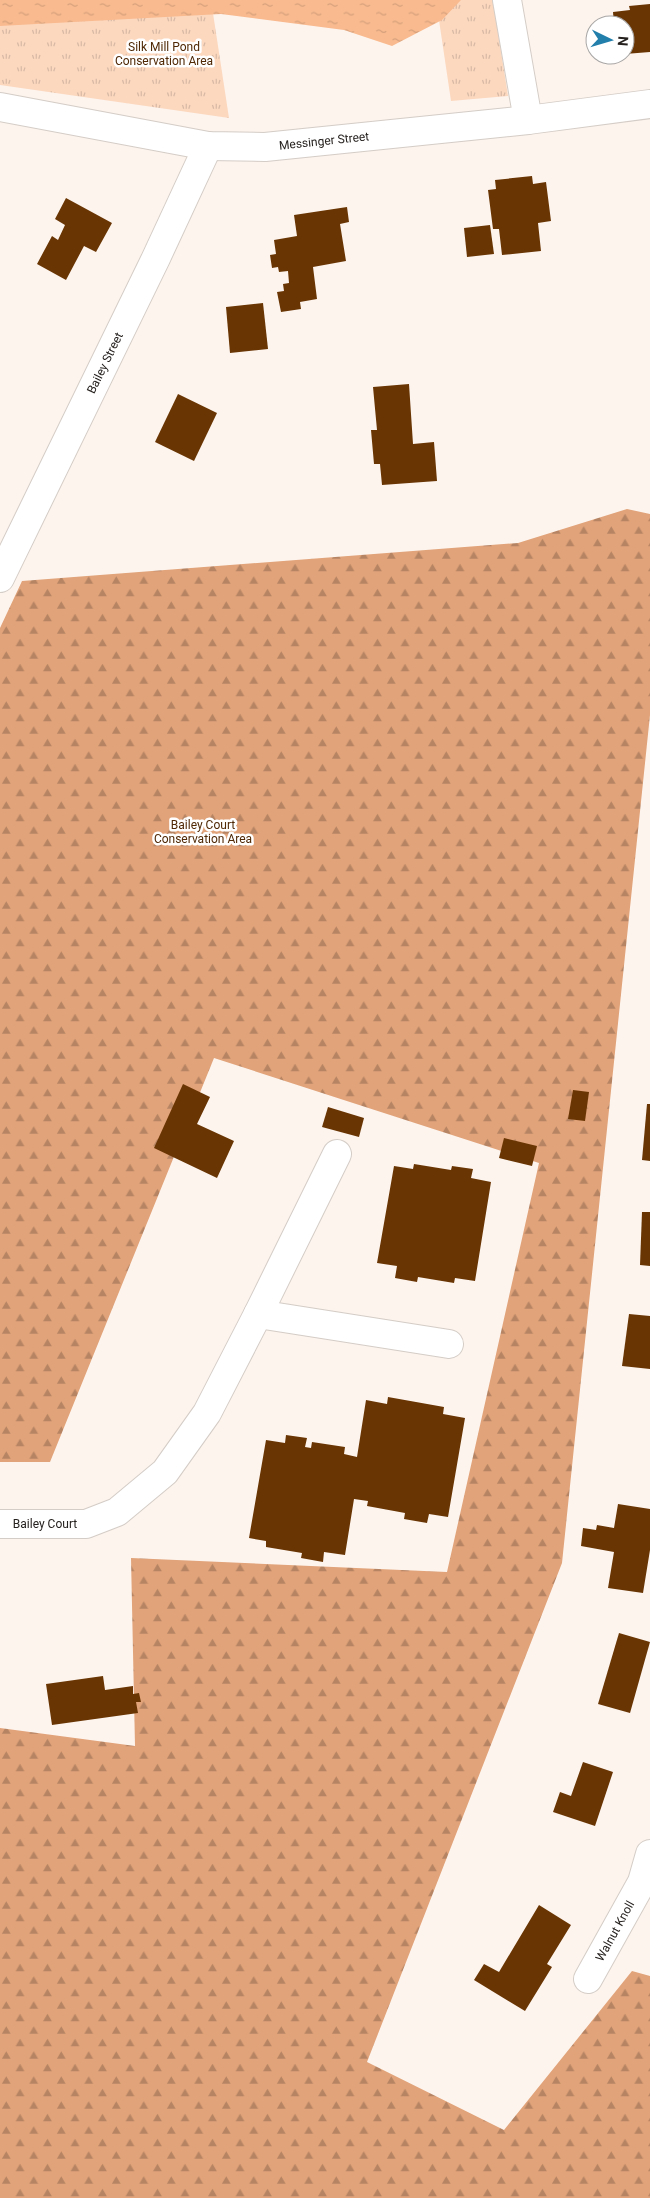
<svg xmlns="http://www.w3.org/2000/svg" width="650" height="2198" viewBox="0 0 650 2198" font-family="Roboto,sans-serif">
  <defs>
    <pattern id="grass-tufts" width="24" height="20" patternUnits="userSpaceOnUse" patternTransform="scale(1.25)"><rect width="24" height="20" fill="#fcd8bf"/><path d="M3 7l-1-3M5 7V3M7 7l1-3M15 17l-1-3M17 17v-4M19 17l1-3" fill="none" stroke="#d8b9a4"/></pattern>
    <pattern id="forest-firs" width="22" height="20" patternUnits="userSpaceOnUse" patternTransform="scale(1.25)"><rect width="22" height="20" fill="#e1a379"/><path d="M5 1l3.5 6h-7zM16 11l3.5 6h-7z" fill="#b68463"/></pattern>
    <pattern id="water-ripples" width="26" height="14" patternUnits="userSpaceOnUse" patternTransform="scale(1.25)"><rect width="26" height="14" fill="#f9ba8f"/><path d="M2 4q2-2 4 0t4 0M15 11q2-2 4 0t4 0" fill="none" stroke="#d5a07b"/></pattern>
  </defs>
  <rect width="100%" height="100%" fill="#fdf4ee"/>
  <g fill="url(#grass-tufts)">
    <path d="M0,0H211L229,118L0,85Z"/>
    <path d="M436,0H493L508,96L451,101Z"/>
  </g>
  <path fill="url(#forest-firs)" d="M627,509L650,514V715L562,1563L367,2062L504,2130L632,1971L650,1976V2198H0V1728L135,1746L131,1558L447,1572L539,1163L214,1058L50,1462H0V628L22,581L518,543Z"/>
  <path fill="url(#water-ripples)" d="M0,0H461L442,20L392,46L344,30L221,14L0,26Z"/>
  <g fill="#693503">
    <path d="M650,4V52L625,54V25H614L613,12L630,10L629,6Z"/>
    <path d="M532,176L533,184L546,182L551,221L538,223L541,251L502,255L499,229H493L488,190L496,189L495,180Z"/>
    <path d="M66,198L112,223L96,252L84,246L66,280L37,264L52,236L58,240L65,225L55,219Z"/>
    <path d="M347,207L349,222L340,224L346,261L313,267L317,299L300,302L301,309L281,312L277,292L284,291L283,284L289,283L288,271L279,272L278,267L272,268L270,255L276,254L274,240L297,236L294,215Z"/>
    <path d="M490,225L494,254L467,257L464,228Z"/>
    <path d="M263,303L268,349L230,353L226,307Z"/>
    <path d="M409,384L413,444L434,442L437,481L382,485L380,464H374L371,430H377L373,387Z"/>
    <path d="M178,394L217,413L194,461L155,442Z"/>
    <path d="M183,1084L210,1097L197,1124L234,1141L217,1178L154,1148Z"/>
    <path d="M573,1090L589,1092L585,1121L568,1119Z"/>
    <path d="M647,1104H650V1161L642,1160Z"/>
    <path d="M328,1107L364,1118L359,1137L322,1127Z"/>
    <path d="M504,1138L537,1146L532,1166L499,1158Z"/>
    <path d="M414,1164L451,1170L452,1166L473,1169L471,1178L491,1182L475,1281L455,1278L454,1283L418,1277L417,1282L395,1278L397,1266L377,1263L394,1166L413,1169Z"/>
    <path d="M642,1212H650V1266L640,1265Z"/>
    <path d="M629,1314L650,1316V1369L622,1366Z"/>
    <path d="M388,1397L444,1407L443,1414L465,1418L448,1517L429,1514L427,1523L404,1519L405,1513L367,1506L368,1501L354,1499L345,1555L324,1552L323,1562L301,1558L302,1553L266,1547V1541L249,1538L266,1440L285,1443L286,1435L307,1438L305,1447L311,1448L312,1442L345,1447L344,1454L357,1457L366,1400L387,1404Z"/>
    <path d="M618,1504L650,1509V1550L643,1593L608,1588L614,1552L581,1546L583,1528L596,1530L597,1525L614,1528Z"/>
    <path d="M619,1633L650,1642L630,1713L598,1704Z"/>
    <path d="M103,1676L105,1690L133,1686V1694L139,1693L141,1702H136L138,1713L52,1725L46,1684Z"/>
    <path d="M583,1762L613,1772L595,1826L553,1812L560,1792L571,1796Z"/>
    <path d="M539,1905L571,1925L547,1964L552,1967L525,2011L474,1980L484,1964L499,1972Z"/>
  </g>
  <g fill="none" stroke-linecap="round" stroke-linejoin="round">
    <g stroke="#d4ccc6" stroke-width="30">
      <g id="minor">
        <path d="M507,0L528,120"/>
        <path d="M0,107L208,146L265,147L528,120L650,104"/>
        <path d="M0,578L156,258L208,146"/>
        <path d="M258,1314L449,1344"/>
        <path d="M0,1524H86L117,1512L165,1472L207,1413L258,1314L337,1154"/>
        <path d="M588,1979L642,1882L650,1854"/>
      </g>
    </g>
    <use href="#minor" stroke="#fff" stroke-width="28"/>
  </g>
  <g text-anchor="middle" stroke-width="5" stroke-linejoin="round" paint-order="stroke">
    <g font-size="12" fill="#4f2805" stroke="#fff">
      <text x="164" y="51">Silk Mill Pond<tspan x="164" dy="14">Conservation Area</tspan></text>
      <text x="203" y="829">Bailey Court<tspan x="203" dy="14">Conservation Area</tspan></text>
    </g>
    <g font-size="12" fill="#25211f" stroke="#fff">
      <text transform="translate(324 141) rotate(-6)" y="4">Messinger Street</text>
      <text transform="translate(105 363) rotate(-64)" y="4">Bailey Street</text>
      <text x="45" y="1528">Bailey Court</text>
      <text transform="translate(615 1931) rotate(-61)" y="4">Walnut Knoll</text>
    </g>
  </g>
  <g transform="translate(610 40) rotate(95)"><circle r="24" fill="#ffffff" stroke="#a8a6a5"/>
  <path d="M0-4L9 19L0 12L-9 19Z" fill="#227eab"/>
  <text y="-8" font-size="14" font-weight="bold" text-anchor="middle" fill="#25211f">N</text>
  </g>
</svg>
